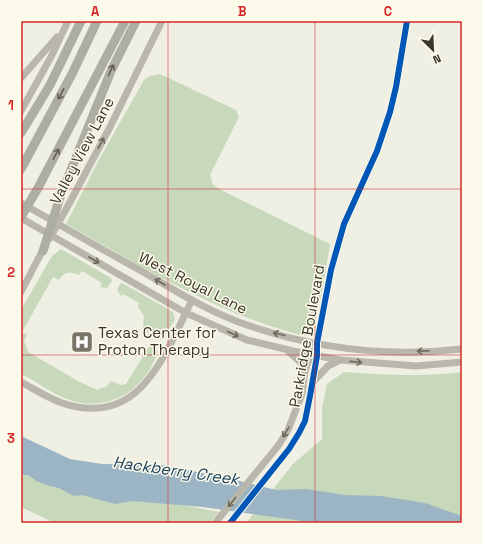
<svg xmlns="http://www.w3.org/2000/svg" width="483" height="544" viewBox="0 0 483 544" font-family="'Space Grotesk',sans-serif">
  <rect width="100%" height="100%" fill="#efefe3"/>
  <g fill="#c7d8bb">
    <path d="M160,74L236,110L239,117L210,175L213,185L227,193L330,244C326,267 320,320 305,336C218,315 143,267 66,224L101,156L144,80L150,76Z"/>
    <path d="M61,249L111,278L112,281L107,288L100,287L102,283L82,271L79,275C71,271 63,272 59,280L53,277L22,332L27,335L24,341L28,352L80,382L97,390L107,386L111,381L120,385L126,384L150,345L158,351C157,357 153,362 151,367C134,397 102,411 70,400C53,395 37,381 21,374V310L52,256Z"/>
    <path d="M122,283L173,312L175,320L161,340L147,332L143,328L144,316L138,307L139,303L123,294L122,297L117,290L120,284Z"/>
    <path d="M344,372C384,375 423,377 462,372V523H246L293,464L322,439V408L327,384Z"/>
    <path d="M21,474L30,476L219,512L209,523H55L21,507Z"/>
  </g>
  <path fill="#9cb5c4" d="M21,436L70,459L102,464L162,465L228,478L276,490L306,489L345,495L381,496L425,503L462,516V523H317L203,507L132,501L115,504L82,495L74,496L59,488L50,486L36,481L30,476L21,474Z"/>
  <g fill="none" stroke-linecap="round" stroke-linejoin="round">
    <g stroke="#b9b7ab" stroke-width="7">
      <path d="M21,78L57,37"/>
      <path d="M21,111L52,55L68,21"/>
      <path d="M70,202L110,127L162,21"/>
      <path d="M21,203C62,226 103,250 145,273C179,293 213,314 250,326C318,349 391,357 462,349"/>
      <path d="M21,218L186,313L247,340L293,351L340,360L416,366L462,362"/>
      <path d="M21,292L38,259"/>
      <path d="M289,352L300,362L305,371"/>
      <path d="M314,381L328,366L340,360"/>
      <path d="M21,382C34,389 48,398 62,403C140,429 164,356 192,300"/>
      <path d="M215,523L278,446L288,430L302,394L305,371L312,351"/>
      <path d="M230,523L289,449L299,433L305,421L310,396L317,356V343L331,270L344,224L377,151L390,112L396,87L407,21"/>
    </g>
    <g stroke="#aeada2" stroke-width="9">
      <path d="M21,133L50,85L81,21"/>
      <path d="M21,169L72,74L97,21"/>
      <path d="M38,188L125,21"/>
      <path d="M60,197L111,71L136,21"/>
    </g>
    <g stroke="#b9b7ab" stroke-width="7">
      <path d="M50,238L70,202"/>
      <path d="M38,259L45,247"/>
    </g>
    <g stroke="#aeada2" stroke-width="9">
      <path d="M21,217L38,188"/>
      <path d="M43,251L60,197"/>
    </g>
    <g stroke="#fcfaea" stroke-width="8">
      <path id="cycleway" d="M230,523L289,449L299,433L305,421L310,396L317,356V343L331,270L344,224L377,151L390,112L396,87L407,21"/>
    </g>
    <use href="#cycleway" stroke="#0057b8" stroke-width="6"/>
  </g>
  <defs><path id="oneway-shaft" d="M-6 0H5M1.5-3L5.5 0L1.5 3" fill="none" stroke-width="1.6" stroke-linecap="round" stroke-linejoin="round"/></defs>
  <g stroke="#635f53">
    <use href="#oneway-shaft" transform="translate(111 70) rotate(-66)"/>
    <use href="#oneway-shaft" transform="translate(61 94) rotate(118)"/>
    <use href="#oneway-shaft" transform="translate(56 154) rotate(-62)"/>
  </g>
  <g stroke="#6d695c">
    <use href="#oneway-shaft" transform="translate(101 143) rotate(-62)"/>
    <use href="#oneway-shaft" transform="translate(94 260) rotate(30)"/>
    <use href="#oneway-shaft" transform="translate(160 282) rotate(-150)"/>
    <use href="#oneway-shaft" transform="translate(233 334) rotate(24)"/>
    <use href="#oneway-shaft" transform="translate(279 334) rotate(-166)"/>
    <use href="#oneway-shaft" transform="translate(423 351) rotate(178)"/>
    <use href="#oneway-shaft" transform="translate(356 362) rotate(6)"/>
    <use href="#oneway-shaft" transform="translate(286 432) rotate(121)"/>
    <use href="#oneway-shaft" transform="translate(232 502) rotate(128)"/>
  </g>
  <path fill="none" stroke="#d62828" stroke-width="1" stroke-opacity="0.55" d="M168,21V523M315,21V523M21,189H462M21,355H462"/>
  <defs>
    <g id="hospital-square" transform="scale(1.15)"><rect x="-9" y="-9" width="18" height="18" rx="4" fill="#7a7669" stroke="#fcfaea"/><path d="M-5-5h3v3.5h4V-5h3V5h-3V1.5h-4V5h-3Z" fill="#fff"/></g>
  </defs>
  <g fill-rule="evenodd">
    <use href="#hospital-square" x="82" y="342"/>
  </g>
  <g text-anchor="middle" stroke-width="3" stroke-linejoin="round" paint-order="stroke">
    <g font-size="15" fill="#3b3528" stroke="#fcfaea">
      <text transform="translate(82 151) rotate(-62)" y="5">Valley View Lane</text>
      <text transform="translate(193 283) rotate(27)" y="5">West Royal Lane</text>
      <text transform="translate(307 336) rotate(-80)" y="5">Parkridge Boulevard</text>
    </g>
    <g font-size="15" fill="#3b3528" stroke="#fcfaea" text-anchor="start">
      <text x="98" y="338">Texas Center for<tspan x="98" dy="17">Proton Therapy</tspan></text>
    </g>
    <g font-size="16" font-style="italic" fill="#194161" stroke="#fcfaea">
      <text transform="translate(176 470) rotate(8)" y="6">Hackberry Creek</text>
    </g>
  </g>
  <rect width="483" height="544" fill="none" stroke="#fcfaea" stroke-width="44"/>
  <g transform="translate(433 50) rotate(156)" stroke="#fcfaea" stroke-width="3" paint-order="stroke">
  <path d="M0-3L7 15L0 10L-7 15Z" fill="#3b3528"/>
  <text y="-6" font-size="11" font-weight="bold" text-anchor="middle" fill="#3b3528">N</text>
  </g>
  <rect x="22" y="22" width="439" height="500" fill="none" stroke="#d62828" stroke-width="1.5"/>
  <g font-size="13" text-anchor="middle" font-weight="bold" fill="#d62828">
    <text x="95" y="16">A</text>
    <text x="242" y="16">B</text>
    <text x="388" y="16">C</text>
    <text x="11" y="110">1</text>
    <text x="11" y="277">2</text>
    <text x="11" y="443">3</text>
  </g>
</svg>
